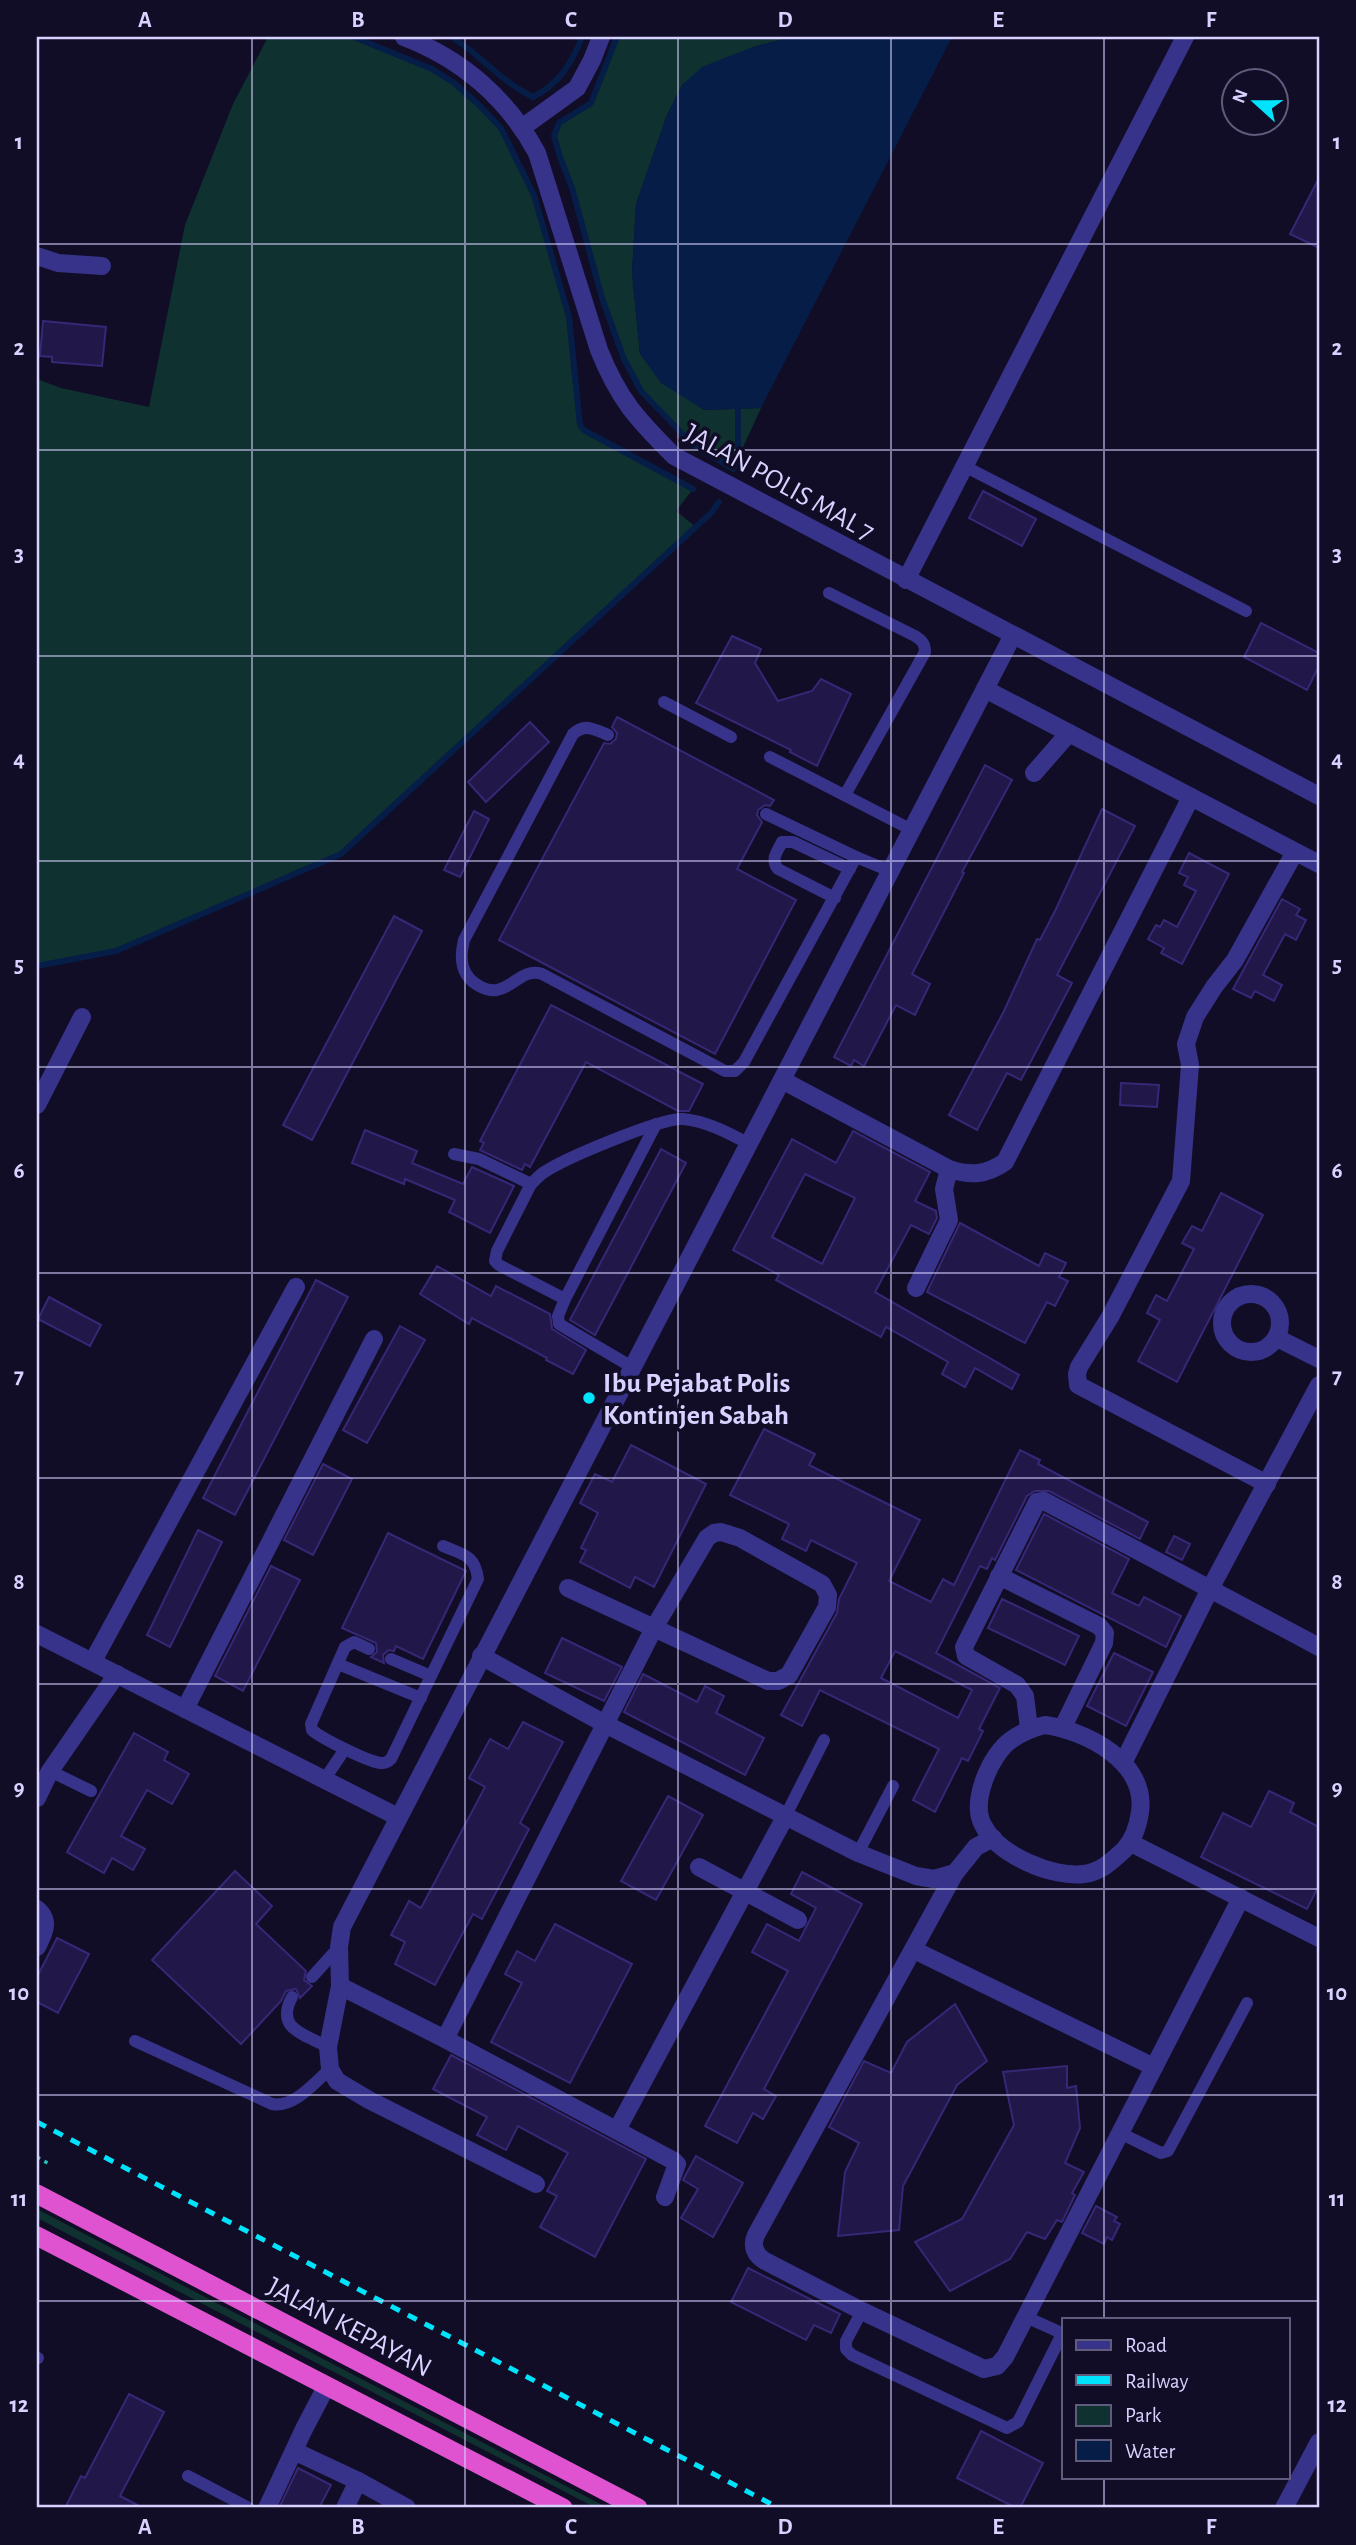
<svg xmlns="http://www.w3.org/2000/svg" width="1356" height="2545" viewBox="0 0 1356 2545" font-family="'Alegreya Sans',sans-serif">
  <rect width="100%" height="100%" fill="#110d26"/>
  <g fill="#0f3130">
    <path d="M268,37H354L432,69L453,83L478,104L501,128L534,195L569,317L580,425L584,430L693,489L676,511L696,527L341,854L116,951L37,966V379L61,388L149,407L185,225L233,104Z"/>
    <path d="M617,37H791L753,47L682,85L667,115L636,204L632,273L640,354L704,410L761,408L733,469L692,444L641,391L624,359L602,297L572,188L560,157L554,136L559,123L591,103Z"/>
    <path d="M37,2209L608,2508H596L37,2218Z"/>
  </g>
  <path fill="#051d47" d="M791,37H952L761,408L704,410L661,383L640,354L632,273L636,204L667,115L682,85L702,67L753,47Z"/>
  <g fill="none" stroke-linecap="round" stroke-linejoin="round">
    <g stroke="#051d47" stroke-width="6">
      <path d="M354,37L432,69L453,82L478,104L501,128L534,195L569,317L580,425L584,430L693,489"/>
      <path d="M452,37C480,55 503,83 533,97C559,84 572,63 582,37"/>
      <path d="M617,37L591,103L559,123L554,136L560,157L572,188L602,298L624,359L641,391L692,444L733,469L738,456V409"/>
      <path d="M37,966L116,951L341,854L712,512L719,502"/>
    </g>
  </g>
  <g fill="#211749" stroke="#372777" stroke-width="2" fill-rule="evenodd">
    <path d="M1319,178V248L1290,234Z"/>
    <path d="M43,321L106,327L102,366L52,362V357L40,356Z"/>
    <path d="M983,491L1036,519L1022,546L969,518Z"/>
    <path d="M1261,623L1319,653V666L1307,690L1244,657Z"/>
    <path d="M732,636L761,649L755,663L778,701L812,691L821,679L851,694L817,766L790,752L791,750L696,703Z"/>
    <path d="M617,717L774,800L770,806L765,805L758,810L757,815L762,822L737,869L796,900L715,1054L499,940L604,743L610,744L616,739L617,733L612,727Z"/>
    <path d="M530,722L549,742L486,802L468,782Z"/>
    <path d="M985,765L1012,780L962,872L964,873L912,974L930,984L915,1015L896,1005L864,1066L854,1060L851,1066L834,1057Z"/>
    <path d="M1102,809L1135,826L1057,975L1072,983L1021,1080L1007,1073L977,1130L949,1115L1004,1011L1037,939L1040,940L1056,909Z"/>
    <path d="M474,811L489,819L460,877L444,870Z"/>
    <path d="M1189,853L1229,874L1182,964L1161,953L1164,948L1148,939L1156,925L1160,927L1164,920L1177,927L1196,891L1184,885L1188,877L1179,873Z"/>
    <path d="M1282,899L1300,909L1296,915L1306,920L1296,940L1285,934L1263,975L1282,985L1274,1001L1255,991L1251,998L1233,989Z"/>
    <path d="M394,916L422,931L312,1140L283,1125Z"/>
    <path d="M551,1005L703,1084L689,1111H678L586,1062L530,1167L525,1164L522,1170L480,1150L484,1143L480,1141Z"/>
    <path d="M1121,1083L1159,1085L1157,1107L1120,1105Z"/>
    <path d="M365,1130L417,1151L412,1163L463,1184L472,1167L514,1186L490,1233L449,1212L455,1200L405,1179L404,1184L352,1163Z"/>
    <path d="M853,1131L930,1172L915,1201L936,1211L937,1218L929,1234L911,1225L875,1292L1019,1375L1012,1389L975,1368L965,1387L942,1374L948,1362L886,1327L881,1337L776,1280L779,1275L733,1250L792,1139L836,1163ZM805,1174L855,1198L822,1264L772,1237Z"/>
    <path d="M661,1149L686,1163L595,1335L570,1320Z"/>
    <path d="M1221,1193L1263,1215L1177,1382L1138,1361L1160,1320L1147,1313L1156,1295L1167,1301L1194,1249L1182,1243L1192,1226L1202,1231Z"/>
    <path d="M960,1223L1039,1266L1045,1253L1066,1263L1059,1277L1068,1281L1055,1306L1047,1302L1025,1343L927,1292Z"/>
    <path d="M437,1266L491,1296L496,1286L550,1314L552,1329L586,1350L573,1374L546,1360L547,1358L472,1318L469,1324L420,1294Z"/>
    <path d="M316,1280L348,1297L235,1515L203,1498Z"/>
    <path d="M49,1297L101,1325L90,1346L38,1319Z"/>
    <path d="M400,1326L425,1340L367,1443L343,1430Z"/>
    <path d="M764,1429L815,1454L809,1465L920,1520L889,1581L931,1602L943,1579L954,1585L1020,1450L1040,1460L1038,1464L1148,1522L1140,1539L1049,1491H1035L1027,1496L995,1560L992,1558L987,1569L980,1566L936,1653L1000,1688L979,1729L983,1731L968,1761L962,1758L935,1812L913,1800L939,1749L820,1690L802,1726L781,1715L837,1613L839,1599L857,1563L811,1540L806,1551L782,1539L789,1524L730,1495ZM895,1651L972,1690L958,1718L881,1678Z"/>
    <path d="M631,1445L706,1484L654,1587L635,1577L630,1588L580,1562L586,1550L581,1548L598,1513L580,1503L595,1474L612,1482Z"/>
    <path d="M323,1464L352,1479L313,1555L284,1540Z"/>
    <path d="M1044,1514L1129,1559L1112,1593L1139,1606L1144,1597L1181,1616L1166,1647L1016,1570Z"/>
    <path d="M198,1530L222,1542L170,1647L147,1635Z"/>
    <path d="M388,1533L466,1571L423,1659L396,1646L394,1651L389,1650L383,1655L384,1663L371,1657L377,1652L376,1643L342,1628Z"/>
    <path d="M1174,1536L1190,1544L1182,1560L1166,1552Z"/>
    <path d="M271,1566L300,1580L243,1691L215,1676Z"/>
    <path d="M1002,1599L1079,1636L1065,1665L988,1628Z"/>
    <path d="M562,1638L622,1667L604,1701L545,1673Z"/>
    <path d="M1114,1653L1153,1672L1126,1726L1087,1706Z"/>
    <path d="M643,1674L697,1702L705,1686L724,1696L716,1713L764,1738L745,1775L624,1712Z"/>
    <path d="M523,1722L563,1742L520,1823L529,1829L482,1919L473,1914L435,1985L395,1964L405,1942L391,1935L409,1901L421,1908L485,1787L469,1778L490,1739L508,1749Z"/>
    <path d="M134,1733L168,1752L164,1760L189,1774L172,1804L147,1790L121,1836L145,1849L133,1870L112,1858L104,1873L67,1852Z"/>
    <path d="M1269,1791L1294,1803L1290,1812L1319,1827V1885L1307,1909L1201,1857L1223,1813L1251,1827Z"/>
    <path d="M668,1796L703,1815L656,1900L621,1881Z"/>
    <path d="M235,1871L272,1906L256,1924L306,1971L304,1980L312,1986L300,1998L296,1989L286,1991L281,2001L241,2044L152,1960Z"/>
    <path d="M802,1872L862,1904L764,2089L776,2096L763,2119L753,2113L737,2143L705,2126L788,1971L752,1952L767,1924L799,1941L816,1908L791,1894Z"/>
    <path d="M555,1924L632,1964L570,2083L491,2042L522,1983L505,1974L517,1951L535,1961Z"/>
    <path d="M57,1938L89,1954L58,2013L37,2002V1977Z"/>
    <path d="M955,2004L987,2061L957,2085L903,2186L899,2230L838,2236L845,2172L859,2143L829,2127L864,2061L891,2073L907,2042Z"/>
    <path d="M451,2055L646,2159L595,2257L540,2227L557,2196L547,2191L568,2153L518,2126L506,2150L477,2135L487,2117L433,2089Z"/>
    <path d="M1067,2066V2088L1076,2086L1080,2128L1065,2163L1084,2172L1072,2193L1075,2195L1062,2222L1057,2220L1045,2239L1027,2232L1010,2259L950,2291L915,2242L962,2219L1014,2125L1003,2072Z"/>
    <path d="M696,2156L743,2183L713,2237L681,2218L698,2189L683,2180Z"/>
    <path d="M1096,2206L1117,2217L1114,2221L1120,2224L1112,2240L1107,2237L1104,2244L1082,2233Z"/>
    <path d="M748,2268L840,2314L831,2333L814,2325L806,2340L731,2302Z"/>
    <path d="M129,2394L164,2412L120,2496L143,2508H65L81,2476L85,2478Z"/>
    <path d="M981,2431L1043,2463L1020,2508H1016L957,2478Z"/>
    <path d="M298,2468L331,2485L319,2508H279Z"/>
  </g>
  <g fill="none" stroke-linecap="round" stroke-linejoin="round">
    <path stroke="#23c2b9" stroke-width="3.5" stroke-dasharray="3.5 5" stroke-linecap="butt" d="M37,2157L51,2165"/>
    <g stroke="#37338a" stroke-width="12">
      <path d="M966,467L1246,611"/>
      <path d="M829,593L915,636C922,641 925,643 925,652L845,795"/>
      <path d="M664,702L731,737"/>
      <path d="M608,735C594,729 585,723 573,734L464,940C459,960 461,977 481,987C487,990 491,991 497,990C515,986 523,968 542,974L725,1071H735L744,1062L856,857L890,871"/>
      <path d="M770,757L912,830"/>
      <path d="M766,814L856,857"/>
      <path d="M835,898L778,869C770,860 777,852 782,842H793L850,869"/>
      <path d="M454,1154L479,1159L531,1184C535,1181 538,1176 543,1173C563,1159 660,1118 683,1119C706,1121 729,1133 749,1144"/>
      <path d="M531,1184L497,1251L495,1261L499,1265L565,1299L558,1316L559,1324L632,1367"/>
      <path d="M565,1299L656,1124"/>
      <path d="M369,1649L354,1642L345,1647L311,1724L312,1730C321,1738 370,1763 382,1763C387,1763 387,1762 391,1759L431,1676L391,1659"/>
      <path d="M338,1664L421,1698"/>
      <path d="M431,1676L478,1579C475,1555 464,1555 443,1546"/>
      <path d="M50,1771L91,1791"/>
      <path d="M324,1780L345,1749"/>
      <path d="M785,1817L824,1740"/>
      <path d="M858,1853L893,1786"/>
      <path d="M312,1977L339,1947"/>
      <path d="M292,1997C275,2029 304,2034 328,2047"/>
      <path d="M135,2041L272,2104C294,2108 314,2083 330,2069"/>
      <path d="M1120,2133L1161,2153L1168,2151L1247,2003"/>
      <path d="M862,2311L846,2341V2349L852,2355L1007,2428L1018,2422L1061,2336L1057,2331L1026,2317"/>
      <path d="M37,2358H38"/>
      <path d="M188,2476L249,2508"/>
    </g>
    <g stroke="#37338a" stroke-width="18">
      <path d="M404,37C462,59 508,99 537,153L599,350C619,400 637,419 674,456L1319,796"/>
      <path d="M523,127L577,88L592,60L601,37"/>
      <path d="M37,256L58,263L102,266"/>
      <path d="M906,580L1185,37"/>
      <path d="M985,689L1319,864"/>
      <path d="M1034,773L1069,733"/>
      <path d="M782,1080L949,1169C971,1176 986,1175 1005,1162L1191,797"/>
      <path d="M37,1105L82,1017"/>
      <path d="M916,1288L949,1220L944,1189L949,1169"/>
      <circle cx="1251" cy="1323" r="29"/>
      <path d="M1277,1338L1319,1359"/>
      <path d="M1267,1484L1078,1385L1077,1374L1079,1367L1110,1317L1181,1181L1190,1065L1186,1044L1195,1017L1214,987L1235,960L1295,852"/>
      <path d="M999,1576L1099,1626L1105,1633L1104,1643L1063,1727"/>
      <path d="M568,1588L654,1628L707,1538L714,1533L721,1532L740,1538L822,1584L828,1595L827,1607L789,1675L778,1681H768L654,1628L445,2039L674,2161L677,2164L665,2197"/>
      <path d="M37,1634L398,1817"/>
      <path d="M481,1656L607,1725L858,1853L916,1876L934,1879L955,1873"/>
      <path d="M93,1661L296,1287"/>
      <path d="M185,1709L374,1339"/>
      <path d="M1045,1725C1087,1731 1147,1762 1140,1812C1138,1826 1134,1839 1124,1850C1112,1861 1101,1872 1084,1874C1052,1878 998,1855 983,1825C970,1801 991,1754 1011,1740C1022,1732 1032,1728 1045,1725Z"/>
      <path d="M1029,1728L1025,1696L1017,1685L966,1656L964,1647L1037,1502L1044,1501L1210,1589L1319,1385"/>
      <path d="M1124,1761L1210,1589L1319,1647"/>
      <path d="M37,1798L50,1771L117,1674"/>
      <path d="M993,1838L976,1847L955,1873L756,2235C751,2246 755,2255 765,2261L862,2311L984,2369L997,2366L1005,2357L1241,1898"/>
      <path d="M1131,1843L1319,1938"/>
      <path d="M699,1867L798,1920"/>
      <path d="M37,1909C51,1921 44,1933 37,1947"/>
      <path d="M914,1950L1154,2067"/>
      <path d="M340,1986L445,2039"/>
      <path d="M617,2130L785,1817"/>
      <path d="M536,2184L369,2100L337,2081L330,2069L328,2047L340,1986L339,1947L342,1927L1013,635"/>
      <path d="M294,2451L358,2481L345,2508"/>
      <path d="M358,2481L407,2508"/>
      <path d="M267,2508L304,2429L326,2387"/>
    </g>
    <path stroke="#37338a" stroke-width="18" d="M1284,2508L1319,2442"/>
    <g stroke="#e053d0" stroke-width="19">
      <path d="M37,2194L638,2508"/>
      <path d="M37,2236L563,2508"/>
    </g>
    <path stroke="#00e3fd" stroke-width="5" stroke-dasharray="10 9" stroke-linecap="butt" d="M37,2122L779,2508"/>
  </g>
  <path fill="none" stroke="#d7d2ff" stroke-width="2" stroke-opacity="0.55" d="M252,37V2508M465,37V2508M678,37V2508M891,37V2508M1104,37V2319M37,244H1319M37,450H1319M37,656H1319M37,861H1319M37,1067H1319M37,1273H1319M37,1478H1319M37,1684H1319M37,1889H1319M37,2095H1319M37,2301H1319M1104,2477V2508"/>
  <circle fill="#00e3fd" stroke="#110d26" stroke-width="2.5" cx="589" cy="1398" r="7"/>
  <g text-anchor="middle" stroke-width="7" stroke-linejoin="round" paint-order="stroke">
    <g font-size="28" fill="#d7d2ff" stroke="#110d26">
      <text transform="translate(780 481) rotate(29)" y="10">JALAN POLIS MAL 7</text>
      <text transform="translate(350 2326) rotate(28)" y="10">JALAN KEPAYAN</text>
    </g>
    <g font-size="28" font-weight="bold" fill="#d7d2ff" stroke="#110d26" text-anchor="start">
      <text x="603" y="1392">Ibu Pejabat Polis<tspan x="603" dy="32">Kontinjen Sabah</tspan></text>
    </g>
  </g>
  <rect width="1356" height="2545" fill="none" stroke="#110d26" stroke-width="77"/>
  <rect x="1062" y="2318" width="228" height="161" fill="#110d26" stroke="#605c7d" stroke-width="2"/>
  <rect x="1076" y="2340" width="35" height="10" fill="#37338a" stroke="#605c7d" stroke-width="2"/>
  <text x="1125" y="2352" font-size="21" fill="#d7d2ff">Road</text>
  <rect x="1076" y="2375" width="35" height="10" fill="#00e3fd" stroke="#605c7d" stroke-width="2"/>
  <text x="1125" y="2388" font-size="21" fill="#d7d2ff">Railway</text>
  <rect x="1076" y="2405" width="35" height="21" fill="#0f3130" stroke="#605c7d" stroke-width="2"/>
  <text x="1125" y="2422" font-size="21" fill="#d7d2ff">Park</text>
  <rect x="1076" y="2440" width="35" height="21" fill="#051d47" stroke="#605c7d" stroke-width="2"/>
  <text x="1125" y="2458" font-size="21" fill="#d7d2ff">Water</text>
  <g transform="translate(1255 102) rotate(291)"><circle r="33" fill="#110d26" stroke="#605c7d" stroke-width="2"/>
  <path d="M0-5L12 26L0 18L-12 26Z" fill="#00e3fd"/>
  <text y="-10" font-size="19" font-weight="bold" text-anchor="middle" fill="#d7d2ff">N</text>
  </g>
  <rect x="38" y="38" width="1280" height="2468" fill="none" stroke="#d7d2ff" stroke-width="2.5"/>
  <g font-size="23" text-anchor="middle" font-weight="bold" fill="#d7d2ff">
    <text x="145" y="27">A</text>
    <text x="358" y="27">B</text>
    <text x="571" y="27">C</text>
    <text x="785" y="27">D</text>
    <text x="998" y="27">E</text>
    <text x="1211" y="27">F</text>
    <text x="19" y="149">1</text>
    <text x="1337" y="149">1</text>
    <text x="19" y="355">2</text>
    <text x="1337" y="355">2</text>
    <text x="19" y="561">3</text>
    <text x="1337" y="561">3</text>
    <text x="19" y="766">4</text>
    <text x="1337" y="766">4</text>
    <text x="19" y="972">5</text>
    <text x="1337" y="972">5</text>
    <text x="19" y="1178">6</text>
    <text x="1337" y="1178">6</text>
    <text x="19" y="1383">7</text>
    <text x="1337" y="1383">7</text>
    <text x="19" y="1589">8</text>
    <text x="1337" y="1589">8</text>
    <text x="19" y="1795">9</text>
    <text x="1337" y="1795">9</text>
    <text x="19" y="2000">10</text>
    <text x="1337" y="2000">10</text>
    <text x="19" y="2206">11</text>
    <text x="1337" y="2206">11</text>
    <text x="19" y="2412">12</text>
    <text x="1337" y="2412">12</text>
    <text x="145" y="2534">A</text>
    <text x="358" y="2534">B</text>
    <text x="571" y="2534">C</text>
    <text x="785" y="2534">D</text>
    <text x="998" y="2534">E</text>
    <text x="1211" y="2534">F</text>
  </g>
</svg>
